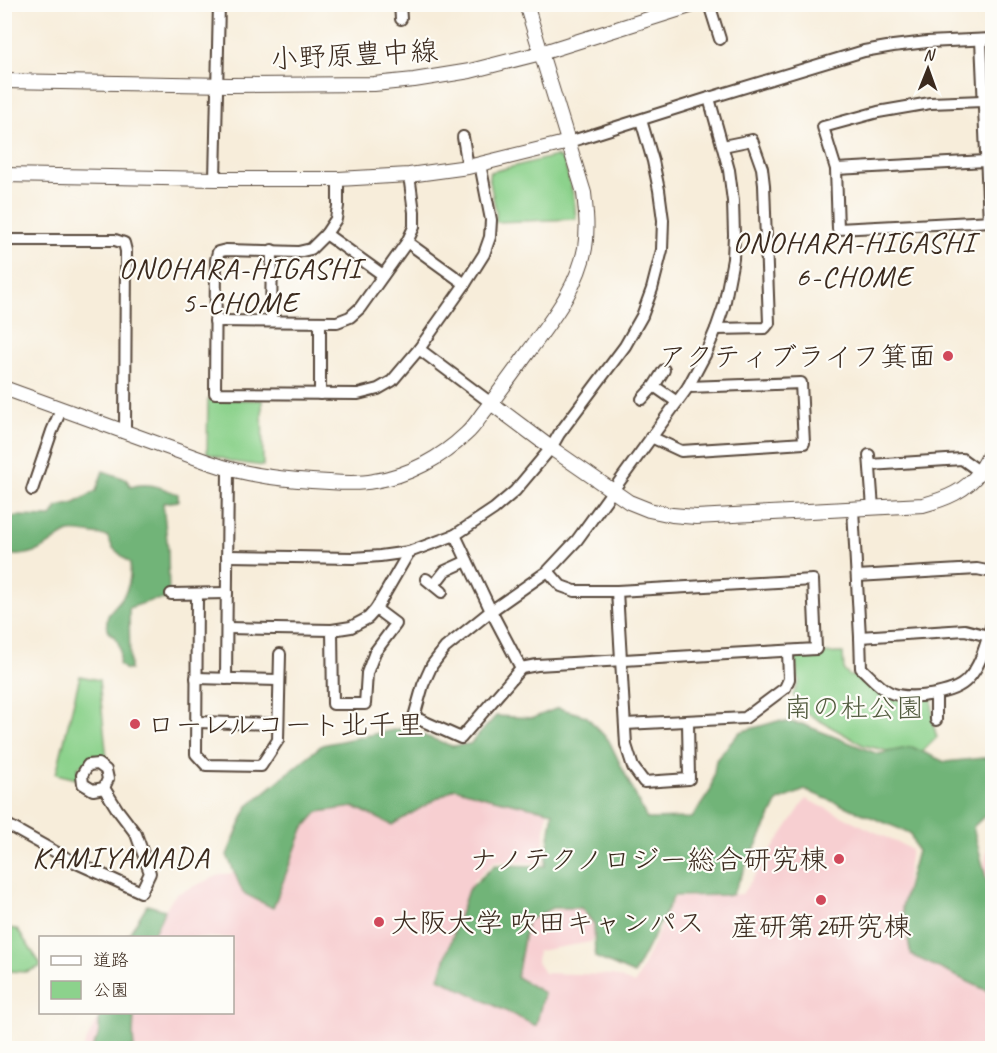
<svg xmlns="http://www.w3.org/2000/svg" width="997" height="1053" viewBox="0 0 997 1053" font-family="Caveat,'Klee One',sans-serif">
  <rect width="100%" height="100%" fill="#fdfcf7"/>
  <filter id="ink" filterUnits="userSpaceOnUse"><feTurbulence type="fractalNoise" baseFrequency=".0167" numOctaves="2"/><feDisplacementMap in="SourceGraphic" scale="12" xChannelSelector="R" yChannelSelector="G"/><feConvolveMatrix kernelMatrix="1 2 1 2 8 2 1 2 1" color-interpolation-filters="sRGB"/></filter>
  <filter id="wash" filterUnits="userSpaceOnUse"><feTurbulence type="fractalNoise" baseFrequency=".008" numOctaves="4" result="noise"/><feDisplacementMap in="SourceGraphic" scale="24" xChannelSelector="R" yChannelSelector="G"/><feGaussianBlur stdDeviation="1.35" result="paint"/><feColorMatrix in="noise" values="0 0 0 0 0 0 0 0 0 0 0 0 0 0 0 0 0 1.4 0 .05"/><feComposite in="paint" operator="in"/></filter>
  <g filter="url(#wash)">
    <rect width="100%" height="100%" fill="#f7edda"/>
    <g fill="#f7cfd1">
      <path d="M490,789L548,807L541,863L495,861L472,882L525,897L531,911L548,912L585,905L602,925L591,942L538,951L537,962L544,973L613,975L635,984L674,898L742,894L806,799L911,849L905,895L992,957V1048H83L100,1013L232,1012V938L145,937L176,894L222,874L273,871L302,805L442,790Z"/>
      <path d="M992,821V909L984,868Z"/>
    </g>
    <g fill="#8cd28c" stroke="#647e55" stroke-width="1.5">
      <path d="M556,156L564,161L574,198L576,219L496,222V212L489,176L491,172Z"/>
      <path d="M208,399L262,400L263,466L233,462L207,453Z"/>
      <path d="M843,653L844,671L850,676H863L886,696L932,698L933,724L937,737L919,755L891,752L863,745L806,713L793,695L799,682L795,660L800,654Z"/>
      <path d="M80,676L99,680L107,760C92,756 89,759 78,768L77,779L56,774Z"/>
      <path d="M5,928L17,929L40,963V967L26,972L9,971Z"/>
    </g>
    <g fill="#71b478" stroke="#566f4b" stroke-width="1.5">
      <path d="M103,471L126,479L131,487C149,481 161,488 178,494V501L163,503L168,550L169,599L153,600L129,608L130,670L124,669L119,664C121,650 121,639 108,632C103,611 114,611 124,595C130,585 131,575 130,563L113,548L107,536C97,535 78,530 69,532C60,535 53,543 45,547C35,553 15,559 5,552L4,519L17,516L51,517L57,507L75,503L96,491Z"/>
      <path d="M558,708L586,716L609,741L647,819L692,818L711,790L716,760L740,732L778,721L802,724L878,754L912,747L945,762L992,757V809L973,827L992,901V993L911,955L902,907L917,851L910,833L805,790L778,801L732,895L674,896L634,974L595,957L594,924L581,908H552L527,921L517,977L544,993L536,1026L439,978L468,890L495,865L545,866L553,812L489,798L455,788L392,825L354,807L318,812L303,829L273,908L243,893L227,855L248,806L322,745L403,728L452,746L470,744L496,716L533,718Z"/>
      <path d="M147,905L165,910L152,937H127Z"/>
      <path d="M99,1013H134L133,1037L134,1048H92L99,1035Z"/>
    </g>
  </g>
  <g filter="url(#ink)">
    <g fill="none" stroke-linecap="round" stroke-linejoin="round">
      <g stroke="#57473a" stroke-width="14">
        <g id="minor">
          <path d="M400,4L401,19"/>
          <path d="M709,4L720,39"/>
          <path d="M981,40L989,222"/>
          <path d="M983,101L930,103L878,112L823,127L836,169L838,229L992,221"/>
          <path d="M463,137L468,167"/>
          <path d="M569,142L709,98L864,51L893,46L927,42L992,39"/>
          <path d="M836,169L986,161"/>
          <path d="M409,175L414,212V227L407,242L465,284"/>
          <path d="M215,179L219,4"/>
          <path d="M338,179V206L336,219L326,234L311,249L298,252L226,250L218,252L216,260L215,393L358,394L378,389L392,381L419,349L465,284L484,254L490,237L491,220L480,164"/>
          <path d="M326,234L383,275"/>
          <path d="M4,240H115L124,243L126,251L125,432"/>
          <path d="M215,321L337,322L350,317L360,308L407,242"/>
          <path d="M271,321L272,250"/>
          <path d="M716,329L765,328L769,323L764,185L762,168L752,140L723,146"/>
          <path d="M419,349L491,403"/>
          <path d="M654,386L677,402"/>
          <path d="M320,394V322"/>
          <path d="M642,399L654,386L664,370"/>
          <path d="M651,437L681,451L804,443L801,383L688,387"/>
          <path d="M869,455L873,508"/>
          <path d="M870,465L962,459L980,472"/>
          <path d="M32,490L52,431L61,410"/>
          <path d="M853,509L860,637L861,668C869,675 879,687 889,692C907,701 954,695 968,679C982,664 986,642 992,624"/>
          <path d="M455,535L491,611L521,668"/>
          <path d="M227,556L353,558L380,556L409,552L455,535L494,509L515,491L551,448L559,434L625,346L642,316L652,289L662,250L663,220L659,190L653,161L641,120"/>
          <path d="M548,571L561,586L575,591H617L813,580L816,649L537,665L521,668L461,738L414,717L423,685L432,665L445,648L491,611L548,571L577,540L688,387L705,355L716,329L724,306L733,259L734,235L733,201L729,170L709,98"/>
          <path d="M857,576L977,569L992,572"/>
          <path d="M426,579L442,592"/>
          <path d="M434,585L445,571L467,561"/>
          <path d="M617,591L626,745L633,767L644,782L689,779L688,722"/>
          <path d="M171,594L227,593"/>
          <path d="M197,594L196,754L206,765L261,766L278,740L280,654"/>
          <path d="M227,628L332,630L351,627L368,618L376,609L409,552"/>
          <path d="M332,630L333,704H365L367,673L375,652L396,624L376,609"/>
          <path d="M860,637L965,630L988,636"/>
          <path d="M196,678L278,680"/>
          <path d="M226,679L228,469"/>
          <path d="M936,695V720"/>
          <path d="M196,722L278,724"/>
          <path d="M625,724L745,718L785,688L789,679L788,652"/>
          <path d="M98,764L106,770L108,779L104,788L93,790L83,784L82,775L88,765Z"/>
          <path d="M4,823L70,860L141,892L150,873L136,834L117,809L104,788"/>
        </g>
      </g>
      <g stroke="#57473a" stroke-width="16">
        <g id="tertiary">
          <path d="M4,81L229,85L374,84L414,80L470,71L541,53L696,4"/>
          <path d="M4,175L215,179H338L409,175L468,167L569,142"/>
          <path d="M4,388L208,462C247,476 287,480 329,482C343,483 360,484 374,481C408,476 441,458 466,434C473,428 478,420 483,413C499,393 514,372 529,351C552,319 578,287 585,248C588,229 586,211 584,193L526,4"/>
          <path d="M491,403L551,448L629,502L649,510L672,515L696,517L923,505C945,499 967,491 980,471C985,464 989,456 992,449"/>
        </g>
      </g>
      <use href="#minor" stroke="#fff" stroke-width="10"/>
      <use href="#tertiary" stroke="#fff" stroke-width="14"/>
    </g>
  </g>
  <g fill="#d1495b" stroke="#fdfcf7" stroke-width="2">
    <circle cx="948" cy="356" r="6"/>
    <circle cx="135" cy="724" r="6"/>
    <circle cx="839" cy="859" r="6"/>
    <circle cx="821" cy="900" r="6"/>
    <circle cx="379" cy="922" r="6"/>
  </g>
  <g text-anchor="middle" stroke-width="4.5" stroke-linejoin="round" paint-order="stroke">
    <g font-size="28" fill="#3b2a1e" stroke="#fdfcf7">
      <text transform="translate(354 54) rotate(-3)" y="10">小野原豊中線</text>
    </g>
    <g font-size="28" fill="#3b2a1e" stroke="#fdfcf7" text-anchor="end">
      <text x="936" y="366">アクティブライフ箕面</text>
      <text x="147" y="734" text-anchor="start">ローレルコート北千里</text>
      <text x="827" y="869">ナノテクノロジー総合研究棟</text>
      <text x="391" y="932" text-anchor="start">大阪大学 吹田キャンパス</text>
      <text x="821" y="936" text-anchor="middle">産研第2研究棟</text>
    </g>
    <g font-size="28" fill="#535c3f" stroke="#fdfcf7">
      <text x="854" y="717">南の杜公園</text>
    </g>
    <g font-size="30" letter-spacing="1.5" fill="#3b2a1e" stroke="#fdfcf7">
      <text x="854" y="252">ONOHARA-HIGASHI<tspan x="854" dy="34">6-CHOME</tspan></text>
      <text x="240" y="278">ONOHARA-HIGASHI<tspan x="240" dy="34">5-CHOME</tspan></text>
      <text x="121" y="867">KAMIYAMADA</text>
    </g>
  </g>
  <rect width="997" height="1053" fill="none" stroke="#fdfcf7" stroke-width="24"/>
  <rect x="39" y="936" width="195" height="78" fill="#fdfcf7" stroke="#afa8a0" stroke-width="1.5"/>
  <rect x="51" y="956" width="30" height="9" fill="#ffffff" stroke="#afa8a0" stroke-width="1.5"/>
  <text x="93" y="966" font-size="18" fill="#3b2a1e">道路</text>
  <rect x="51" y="981" width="30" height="18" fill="#8cd28c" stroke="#afa8a0" stroke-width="1.5"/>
  <text x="93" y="996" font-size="18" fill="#3b2a1e">公園</text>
  <g transform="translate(928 69) rotate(1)" stroke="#fdfcf7" stroke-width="4.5" paint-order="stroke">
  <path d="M0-4.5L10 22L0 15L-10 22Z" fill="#3b2a1e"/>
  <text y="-9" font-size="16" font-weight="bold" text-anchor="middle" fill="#3b2a1e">N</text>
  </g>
</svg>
